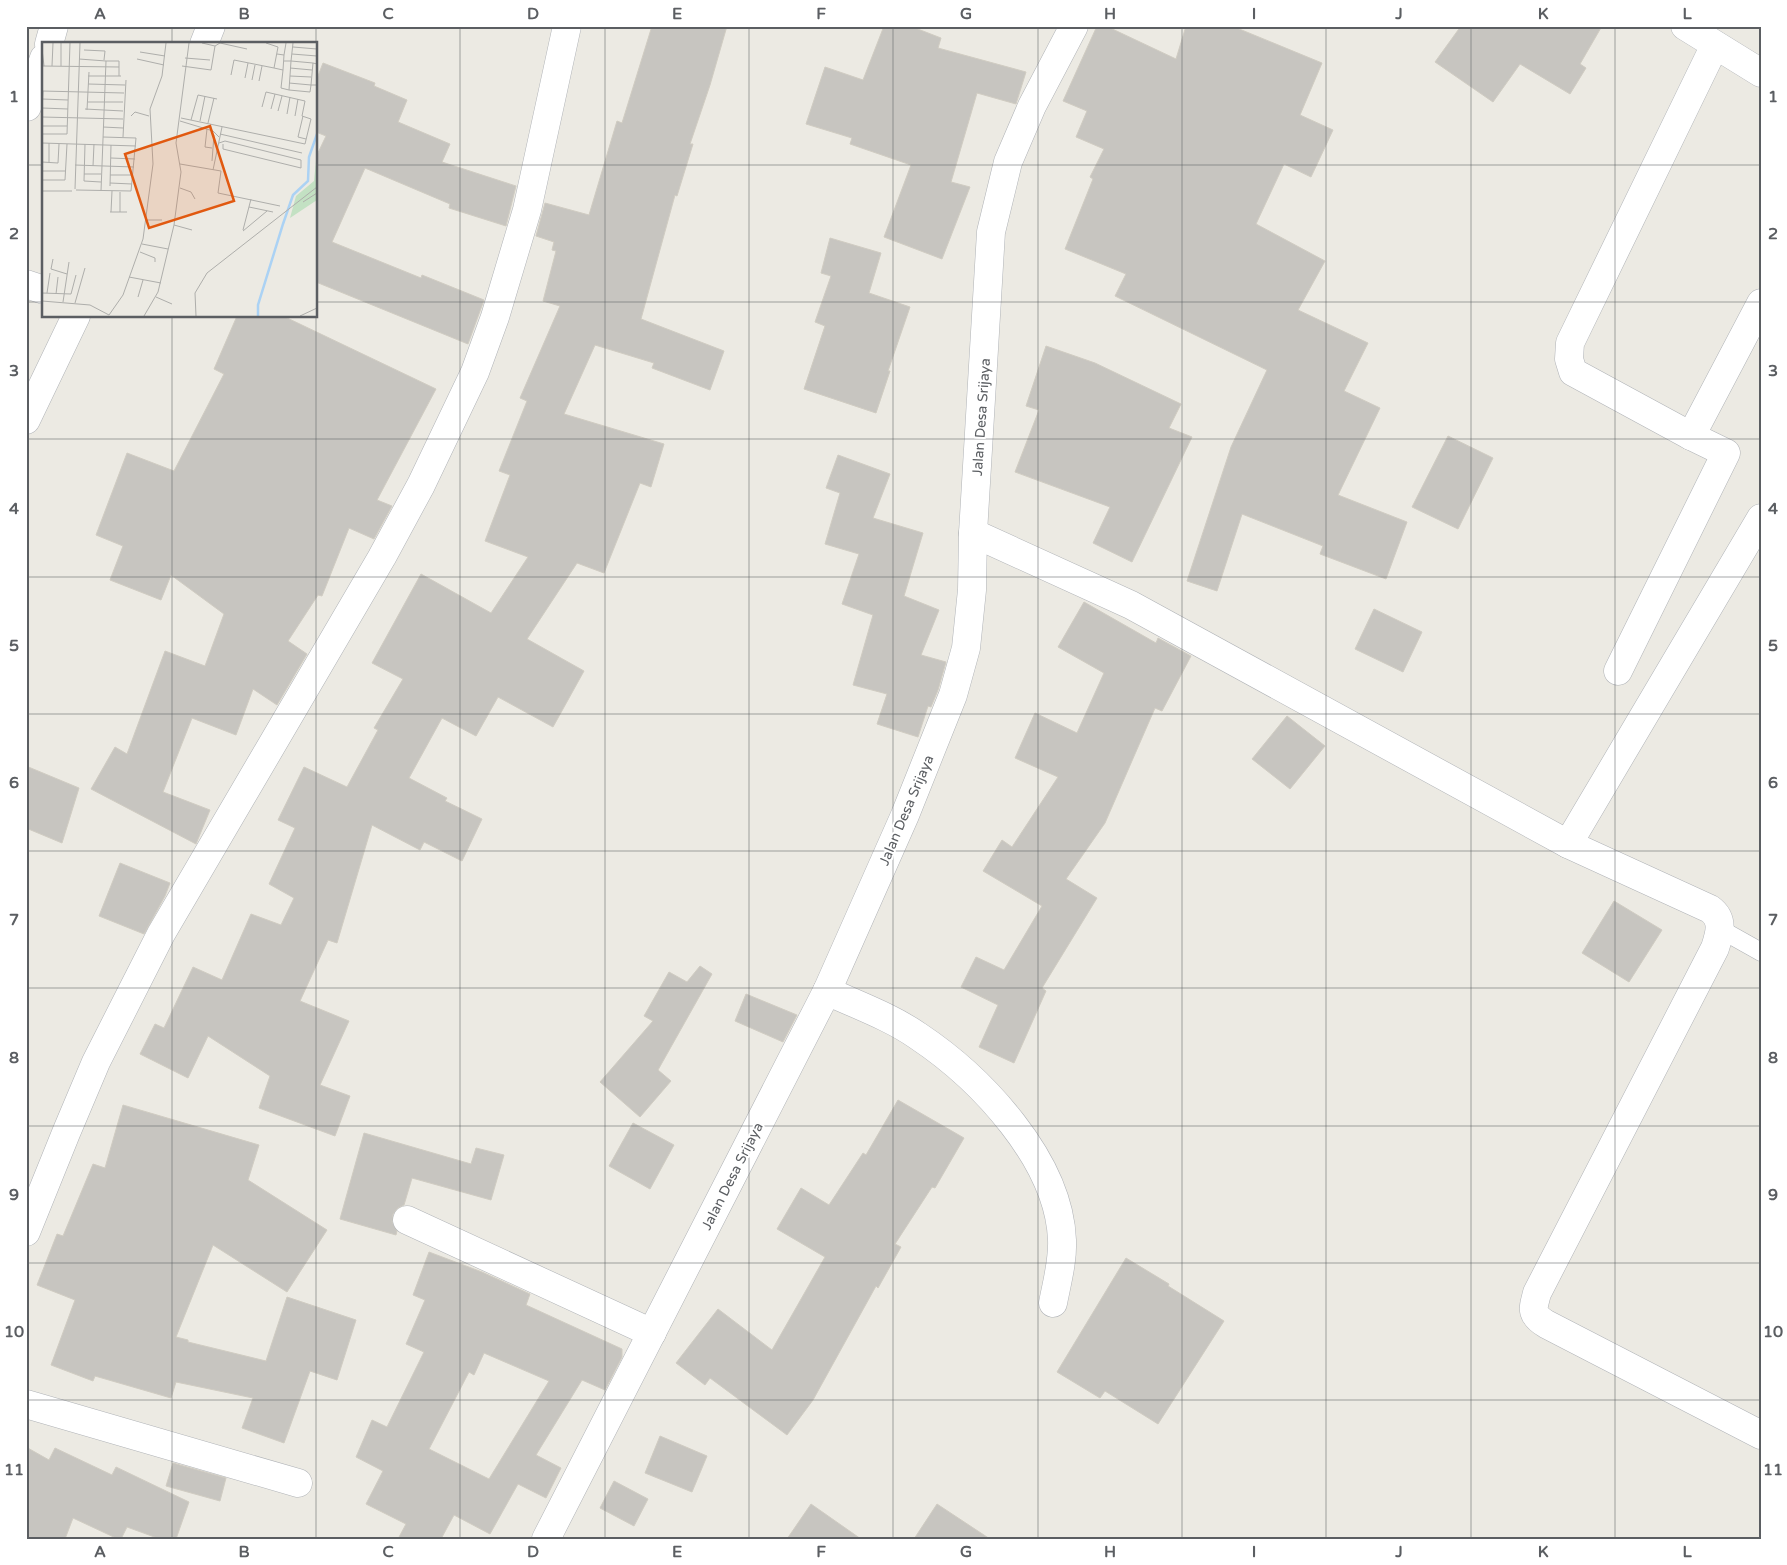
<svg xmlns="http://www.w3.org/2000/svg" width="1787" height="1565" viewBox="0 0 1787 1565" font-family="'Varela Round',sans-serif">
  <rect width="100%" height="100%" fill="#eceae3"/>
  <g fill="#c7c5c0" stroke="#d0ccc2" fill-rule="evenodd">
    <path d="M652,26H727L710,85L690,144H693L677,196L675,195L641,319L724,351L710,390L652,368L654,363L595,345L564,414L664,444L651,487L640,483L604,573L577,563L527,639L584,671L553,727L498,697L476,736L442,718L409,778L447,798L445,801L482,819L462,861L424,842L420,850L372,825L337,943L328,940L300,1001L349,1021L320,1085L350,1096L335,1136L259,1108L270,1076L208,1036L188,1078L140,1054L155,1024L164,1028L193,967L222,980L251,914L281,925L294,898L269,884L295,828L278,820L304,767L347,787L378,730L374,728L403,679L372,663L421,574L491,613L528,557L485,541L510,475L499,471L527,401L520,398L560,306L543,301L556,251L552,250L554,242L536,236L545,203L589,215L617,121L622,123Z"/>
    <path d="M884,26H910L941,38L938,48L1026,72L1016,104L977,93L951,182L970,187L942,259L884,237L911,165L850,144L852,138L806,124L825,67L863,80Z"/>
    <path d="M1097,26H1106L1176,59L1186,26H1232L1322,63L1300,115L1333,130L1311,177L1284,164L1256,224L1325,261L1298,310L1368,343L1344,391L1380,408L1338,495L1407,522L1386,579L1320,554L1323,546L1242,514L1217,591L1187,581L1231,447L1267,370L1115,296L1126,274L1065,249L1093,179L1090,177L1104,149L1076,137L1087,111L1063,101Z"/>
    <path d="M1461,26H1602L1580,64L1586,68L1570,94L1520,64L1493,102L1435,62Z"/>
    <path d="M323,63L375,83L374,86L407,100L398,122L450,144L442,162L516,186L506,226L449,208L450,204L365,168L332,242L421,278L422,275L484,300L468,344L316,282V157L326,136L316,132V81Z"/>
    <path d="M830,238L881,253L869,293L910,307L888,371H890L876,413L804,389L825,326L815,322L831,276L821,273Z"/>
    <path d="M237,316H283L436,389L377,500L392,506L374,539L349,528L322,596L318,595L288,641L307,654L277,705L253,689L236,735L192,718L163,792L210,810L196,844L91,789L115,747L127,754L165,651L205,666L224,614L171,575L161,600L110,580L123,546L96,535L127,453L174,471L224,374L214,369Z"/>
    <path d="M1046,346L1095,363L1181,404L1169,428L1192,437L1132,562L1093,543L1110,507L1015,472L1039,410L1026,406Z"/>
    <path d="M1448,436L1493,458L1458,529L1412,507Z"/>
    <path d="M838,455L890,474L873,518L923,533L904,596L939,610L921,655L946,662L938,690L931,707L928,706L918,737L877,724L887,694L853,685L873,615L842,604L859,554L825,544L840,493L826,488Z"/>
    <path d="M1084,602L1156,643L1158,638L1191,656L1162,711L1155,708L1105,823L1066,879L1097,898L1042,988L1046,991L1014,1063L979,1047L998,1005L961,987L976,957L1004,970L1042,906L983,871L1002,840L1012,847L1058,777L1015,758L1035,713L1077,733L1104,673L1058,647Z"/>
    <path d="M1374,609L1422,632L1403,672L1355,649Z"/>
    <path d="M1287,716L1325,746L1290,789L1252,759Z"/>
    <path d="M26,766L79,788L62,843L26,828Z"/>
    <path d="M120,863L170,883L165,896L144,934L99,916Z"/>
    <path d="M1614,901L1662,930L1629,982L1582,953Z"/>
    <path d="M700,966L712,974L658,1070L671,1081L640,1117L600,1082L653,1021L644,1016L669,972L687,982Z"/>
    <path d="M746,994L797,1015L783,1042L735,1021Z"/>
    <path d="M898,1100L964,1138L935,1188L932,1187L895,1244L901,1247L878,1288L876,1286L813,1400L787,1435L710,1378L705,1385L676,1363L718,1309L772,1350L825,1257L777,1229L801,1188L829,1205L863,1153L866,1155Z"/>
    <path d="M123,1105L259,1145L248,1180L327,1230L287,1292L213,1245L176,1337L188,1340V1342L266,1361L287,1297L356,1320L337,1380L310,1371L284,1443L242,1428L253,1398L176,1382L171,1398L95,1376L93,1381L51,1365L75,1300L37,1285L57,1234L63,1236L93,1164L105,1168Z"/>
    <path d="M633,1123L674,1145L650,1189L609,1166Z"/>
    <path d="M364,1133L471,1164L476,1148L504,1155L491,1200L412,1178L404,1205L398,1208L393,1214L392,1222L397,1231L396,1235L340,1219Z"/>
    <path d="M429,1252L482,1272L530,1294L526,1305L622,1349V1357L605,1390L582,1380L536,1455L561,1468L546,1498L518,1484L490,1534L454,1515L441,1539H398L406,1524L366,1504L383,1471L356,1457L372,1420L387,1427L424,1352L406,1344L425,1300L413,1295ZM484,1353L549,1381L489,1479L429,1449L469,1372L474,1375Z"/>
    <path d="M1126,1258L1169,1284L1168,1286L1224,1321L1158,1424L1105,1391L1100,1398L1057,1372Z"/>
    <path d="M660,1436L707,1456L692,1492L645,1473Z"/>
    <path d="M26,1447L49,1460L55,1448L112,1475L116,1467L189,1502L176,1539H160L127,1527L121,1539H118L73,1518L65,1539H26Z"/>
    <path d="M173,1463L226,1478L220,1501L166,1486Z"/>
    <path d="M614,1481L648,1499L634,1526L600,1508Z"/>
    <path d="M811,1504L861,1539H787Z"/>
    <path d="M937,1504L990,1539H914Z"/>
  </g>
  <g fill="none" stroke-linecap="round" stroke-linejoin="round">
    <g stroke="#b0b3b7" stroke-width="19">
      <path id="service" d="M1720,929L1761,952"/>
    </g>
    <g stroke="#b0b3b7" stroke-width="29">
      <g id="minor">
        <path d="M1685,26L1761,73"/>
        <path d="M49,44L54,26"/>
        <path d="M204,44L211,26"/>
        <path d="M27,107L44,58"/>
        <path d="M26,284L44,290"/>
        <path d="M26,420L76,316"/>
        <path d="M1691,436L1761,303"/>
        <path d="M973,533L1131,605L1568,844L1710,909C1724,919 1720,933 1715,948L1537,1293C1533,1309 1530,1314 1546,1324L1761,1435"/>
        <path d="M1618,671L1726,453L1691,436L1573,372L1569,359L1570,343L1715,45"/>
        <path d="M1568,844L1761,518"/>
        <path d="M827,991C857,1005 891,1017 918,1036C981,1078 1059,1160 1062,1240C1063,1261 1057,1282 1053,1303"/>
        <path d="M407,1220L652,1333"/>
        <path d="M26,1404L298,1483"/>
        <path d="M546,1539L827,991L905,815L953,695L966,648L972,590L973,533L991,232L1008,162L1032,106L1074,26"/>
      </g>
    </g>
    <g stroke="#b0b3b7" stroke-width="29">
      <path id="tertiary" d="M26,1232L66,1133L96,1062L161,934L382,557L421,485L475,372L495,317L527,210L567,26"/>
    </g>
    <use href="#service" stroke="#fff" stroke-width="18"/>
    <use href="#minor" stroke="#fff" stroke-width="28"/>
    <use href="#tertiary" stroke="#fff" stroke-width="28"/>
  </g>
  <path fill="none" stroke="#5b5e62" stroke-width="1" stroke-opacity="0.55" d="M172,26V44M316,26V44M460,26V1539M605,26V1539M749,26V1539M893,26V1539M1038,26V1539M1182,26V1539M1326,26V1539M1471,26V1539M1615,26V1539M26,165H44M316,165H1761M26,302H44M316,302H1761M172,316V1539M316,316V1539M26,439H1761M26,577H1761M26,714H1761M26,851H1761M26,988H1761M26,1126H1761M26,1263H1761M26,1400H1761"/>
  <g text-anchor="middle" stroke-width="4" stroke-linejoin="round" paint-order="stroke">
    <g font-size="14" fill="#5b5e62" stroke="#fff">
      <text transform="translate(981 417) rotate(-86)" y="5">Jalan Desa Srijaya</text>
      <text transform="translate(906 810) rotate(-67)" y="5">Jalan Desa Srijaya</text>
      <text transform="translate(732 1176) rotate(-63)" y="5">Jalan Desa Srijaya</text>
    </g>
  </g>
  <g transform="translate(42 42)">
    <rect width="275" height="275" fill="#eceae3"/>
    <path d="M275,109V158L248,176L254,154L272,139Z" fill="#c3e1c3"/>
    <path fill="none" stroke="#abd2f4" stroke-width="2.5" d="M216,274V263L241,182L251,153L266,139L267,115L275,92"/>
    <path fill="none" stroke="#aeaeab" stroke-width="1" d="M173,4L178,1L205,7M251,5L275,7M0,7L2,24M42,8L63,9L62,18M98,10L123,14M235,12L242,13L244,1M250,12L275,14M143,16L168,18M37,17L64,19L59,149M95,17L122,23M64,19H77V25M242,19H249L251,1M275,22L271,21L269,43H275M0,24L77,25V34M10,24L11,1M19,24V1M140,24L169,28L173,4L160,1M232,26L241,28L242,13M248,26L270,28M241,28L239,46L247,48M189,33L192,18L232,26L236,5L224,1M46,34H79M248,34L269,35M203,36L206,21M210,38L213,23M217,39L220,24M247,41L269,43L268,50L247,48L249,19L271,21M46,42L83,43M0,49L82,51M0,57L26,58M46,60H81M0,66L26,67M43,67L81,69M229,67L233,52M45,68L47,30M0,69L1,49M236,69L240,54M245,72L248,55M89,74L93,70L107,74M253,74L256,57M261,74L256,95L264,97M0,75L81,77M139,76L263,102L269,77L260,74L263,59L224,50L220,65M149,78L156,53L175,57M138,79L171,89L177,95M158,79L163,54M166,81L172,56M0,84H25M61,85L81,86M165,87L163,105L170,106M0,92H25L28,1M178,92L260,111M81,95L84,38M0,101L94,104M177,101L183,99L259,118V126L181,107V102M43,102L42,139L59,140M69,116L93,117M170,119L172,93M0,120L16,121L17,102M7,121V101M138,122L179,129L176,151L238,164M33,123L92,125M51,124L52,102M171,128L180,85M0,129H23M42,132H59M68,133H90M0,138H23L25,102M68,141L90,142M68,144L69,103M138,146L149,150L153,157M33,147L38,1M34,148L89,149L94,96L61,95M0,149H30M261,160L275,151M207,165L231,170M68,170H85M69,170L70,149M78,170V150M103,178H120M132,183L150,188M201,188L209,157M201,189L225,169M100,202L126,207M98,210L113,216V220M11,217L9,227L25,232M87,235L119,241M0,251L29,252L34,233M5,251L8,231M14,252L16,235M96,255L101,238M114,255L130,262M0,259L48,263L67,273L81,253L101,197L111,122L108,67L120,34L124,1M21,260L27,220M33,261L43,226M102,274L116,250L132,183L139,130L134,101L147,1M154,274L153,251L165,231L275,145M258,274L275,266"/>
    <path fill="#e15910" fill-opacity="0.15" stroke="#e15910" stroke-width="2.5" d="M168,84L192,159L107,186L83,112Z"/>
    <rect width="275" height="275" fill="none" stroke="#5b5e62" stroke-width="2.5"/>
  </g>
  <rect width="1787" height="1565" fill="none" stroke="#ffffff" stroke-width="55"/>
  <rect x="28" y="28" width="1732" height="1510" fill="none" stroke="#5b5e62" stroke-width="2"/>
  <g font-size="16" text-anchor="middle" font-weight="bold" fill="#5b5e62">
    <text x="100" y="19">A</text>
    <text x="244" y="19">B</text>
    <text x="388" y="19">C</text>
    <text x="533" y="19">D</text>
    <text x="677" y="19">E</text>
    <text x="821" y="19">F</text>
    <text x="966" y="19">G</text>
    <text x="1110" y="19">H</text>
    <text x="1254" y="19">I</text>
    <text x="1399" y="19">J</text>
    <text x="1543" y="19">K</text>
    <text x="1687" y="19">L</text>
    <text x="14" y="102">1</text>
    <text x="1773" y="102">1</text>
    <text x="14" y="239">2</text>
    <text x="1773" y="239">2</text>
    <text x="14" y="376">3</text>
    <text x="1773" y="376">3</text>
    <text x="14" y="514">4</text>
    <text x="1773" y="514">4</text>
    <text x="14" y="651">5</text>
    <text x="1773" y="651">5</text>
    <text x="14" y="788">6</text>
    <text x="1773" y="788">6</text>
    <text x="14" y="925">7</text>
    <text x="1773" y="925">7</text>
    <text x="14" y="1063">8</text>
    <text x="1773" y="1063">8</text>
    <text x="14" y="1200">9</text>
    <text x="1773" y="1200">9</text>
    <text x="14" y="1337">10</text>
    <text x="1773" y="1337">10</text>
    <text x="14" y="1475">11</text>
    <text x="1773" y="1475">11</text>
    <text x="100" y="1557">A</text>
    <text x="244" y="1557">B</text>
    <text x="388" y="1557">C</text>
    <text x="533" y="1557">D</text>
    <text x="677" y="1557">E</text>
    <text x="821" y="1557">F</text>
    <text x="966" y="1557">G</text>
    <text x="1110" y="1557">H</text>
    <text x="1254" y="1557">I</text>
    <text x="1399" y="1557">J</text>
    <text x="1543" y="1557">K</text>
    <text x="1687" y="1557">L</text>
  </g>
</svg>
